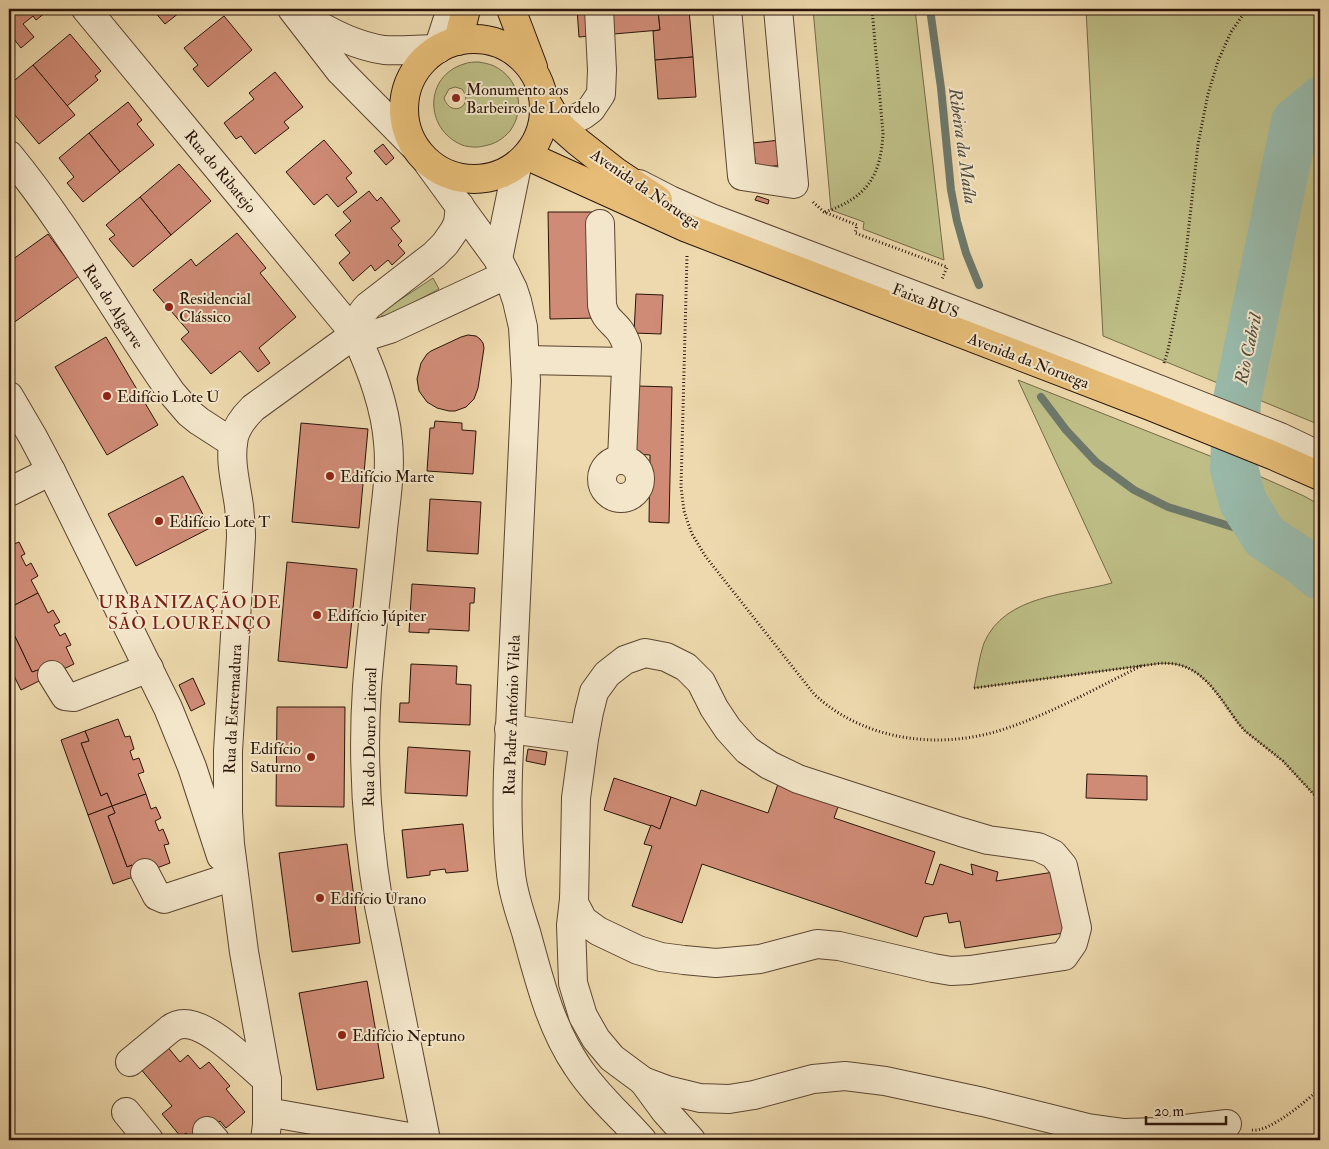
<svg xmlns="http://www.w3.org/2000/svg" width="1329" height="1149" viewBox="0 0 1329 1149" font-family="'IM FELL Double Pica',serif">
  <rect width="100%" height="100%" fill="#edd9ad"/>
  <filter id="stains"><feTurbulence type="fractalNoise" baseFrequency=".004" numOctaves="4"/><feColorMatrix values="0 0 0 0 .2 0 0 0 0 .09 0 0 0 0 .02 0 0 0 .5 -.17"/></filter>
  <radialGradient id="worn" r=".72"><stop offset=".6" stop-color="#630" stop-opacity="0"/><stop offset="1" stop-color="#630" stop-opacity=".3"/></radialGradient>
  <g fill="#bebe86" stroke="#746947" fill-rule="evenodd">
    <path d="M813,9H915L944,260L863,229L864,222L831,210Z"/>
    <path d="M1086,9H1320V425L1103,336Z"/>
    <path d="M479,62C484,63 490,64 494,66C519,78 526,109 510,131C503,139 495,144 484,146C477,148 468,147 462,145C424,129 424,76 464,64C469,62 474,62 479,62ZM455,87L462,89C475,107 450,118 444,98L449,89Z"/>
    <path d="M433,278L439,289L384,318L380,313Z"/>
    <path d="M1018,380L1248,471L1304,496L1320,505V801L1283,761L1245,731L1239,724C1222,702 1206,669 1175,664C1168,663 1162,663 1155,664L974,688C977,674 979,657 984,643C1005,594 1069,595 1112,583Z"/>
  </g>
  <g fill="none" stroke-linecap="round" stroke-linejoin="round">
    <g stroke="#6d786a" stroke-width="8">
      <path d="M930,9L941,88L951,190L957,221L966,253L979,285"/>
      <path d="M1041,397L1066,430L1096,462L1134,490L1168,507L1265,537"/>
    </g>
    <path stroke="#99baab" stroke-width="48" d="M1320,101L1295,122L1237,400L1234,468L1243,502L1265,537L1300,560L1320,576"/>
  </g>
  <g fill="#cf8b76" stroke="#2a1408">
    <path d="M9,9H50L36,20L33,16L23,24L34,37L21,48L9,33Z"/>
    <path d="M145,9H184L165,24L153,10L149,13Z"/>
    <path d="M577,9H658L660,30L579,37Z"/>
    <path d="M658,9H689L693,57L655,60L653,31L660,30Z"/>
    <path d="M224,16L252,50L208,87L193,69L198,65L184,48Z"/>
    <path d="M9,33L15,41L9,47Z"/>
    <path d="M70,34L101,71L95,76L98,80L67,106L33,65Z"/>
    <path d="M693,57L696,97L658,99L655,60Z"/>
    <path d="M33,65L75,115L39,144L9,108V85Z"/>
    <path d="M275,72L303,107L284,122L289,128L255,154L241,136L236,139L224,123L254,99L249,93Z"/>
    <path d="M128,102L142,120L137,124L154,145L120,172L89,133Z"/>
    <path d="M89,133L120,172L83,202L67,183L74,177L59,158Z"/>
    <path d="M324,140L352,173L346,178L357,192L338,207L327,194L314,205L286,172Z"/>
    <path d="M780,140L783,165L756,168L753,143Z"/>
    <path d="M383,144L394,158L386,165L374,151Z"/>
    <path d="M179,164L211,201L171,235L140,197Z"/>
    <path d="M369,191L377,201L381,197L400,221L391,228L402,241L398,245L405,253L392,265L388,260L375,271L371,265L353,281L339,263L350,253L335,235L351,221L343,212Z"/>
    <path d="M757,196L769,200L768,204L755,200Z"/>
    <path d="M140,197L171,235L133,267L109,239L115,235L106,225Z"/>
    <path d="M548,212H595L597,318L550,319Z"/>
    <path d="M237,233L266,268L260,273L296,317L259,348L270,363L258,372L240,351L211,374L181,339L189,332L153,290L191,259L196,266Z"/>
    <path d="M48,234L79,276L9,326V262Z"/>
    <path d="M636,294L663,295L661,334L634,333Z"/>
    <path d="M468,335L476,336L480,339L483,343L484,348L478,388L474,399L466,407L455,411H449L437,408L427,402L419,391L417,379L421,363L427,354L431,351L461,337Z"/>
    <path d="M106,337L158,425L107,455L55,367Z"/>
    <path d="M637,386L672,387L669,523L649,522L650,455L635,454Z"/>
    <path d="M435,421L462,423V430L476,431L473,474L427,471L430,428H434Z"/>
    <path d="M301,423L368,429L359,528L292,522Z"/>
    <path d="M183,476L210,528L136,566L108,514Z"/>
    <path d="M430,499L481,502L478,554L427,551Z"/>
    <path d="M9,534L14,544L19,542L25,554L21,556L26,566L31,563L38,576L31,580L38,593L9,608Z"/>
    <path d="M287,562L357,569L347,668L278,661Z"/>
    <path d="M412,584L475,588L474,603H470L469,631L429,629V633L409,632Z"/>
    <path d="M38,593L48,613L53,610L60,622L54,625L60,636L65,633L71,645L66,647L74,664L43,679L38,670L32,672L9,624L14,621L9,608Z"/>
    <path d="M9,610L14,621L9,624L32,672L38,670L43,679L21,690L9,666Z"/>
    <path d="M411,664L457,666L456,684L471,685L470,725L399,722L400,703H409Z"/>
    <path d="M193,678L205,704L191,711L179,685Z"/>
    <path d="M277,707H345L344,807L276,806Z"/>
    <path d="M118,719L125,737L130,736L134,749L130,751L133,760L139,758L144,772L138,774L146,794L112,806L107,793L101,796L81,743L89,741L85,731Z"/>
    <path d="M85,731L89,741L81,743L101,796L107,793L112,806L88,815L61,740Z"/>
    <path d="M408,747L470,751L467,796L405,793Z"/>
    <path d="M528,749L547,752L545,765L526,761Z"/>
    <path d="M1087,774L1147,776V800L1086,798Z"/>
    <path d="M614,778L671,797L660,829L604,810Z"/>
    <path d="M778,784L839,804L834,818L935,852L925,883L933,885L940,864L973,875L971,864L998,872L996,881L1054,872L1064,933L965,948L960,921L949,923L947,913L924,917L917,937L702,864L682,923L632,906L652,846L644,844L651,825L660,829L671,797L696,806L701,790L768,813Z"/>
    <path d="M146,794L151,809L156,807L161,818L155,821L159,831L163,829L169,844L164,845L170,863L136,876L132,865L127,867L108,816L115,813L112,806Z"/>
    <path d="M112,806L115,813L108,816L127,867L132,865L136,876L113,884L88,815Z"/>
    <path d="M463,824L468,871L446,873L445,869L430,871V875L407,878L402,830Z"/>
    <path d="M347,844L360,943L292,952L279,853Z"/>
    <path d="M367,981L384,1078L317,1090L299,993Z"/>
    <path d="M166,1045L180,1062L188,1055L200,1069L209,1062L230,1086L226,1089L245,1112L226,1128L220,1121L196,1140H193L186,1133L181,1137L162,1114L172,1106L139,1067Z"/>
  </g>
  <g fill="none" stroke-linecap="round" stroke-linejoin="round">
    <g stroke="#5b4531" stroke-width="30">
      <g id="minor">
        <path d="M86,9L355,334C371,368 385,404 388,442C391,471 386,500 383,529C378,581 371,634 367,687C362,760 367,834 379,906L426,1140"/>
        <path d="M292,9L340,71L413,145"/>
        <path d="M727,9L742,176L794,184L778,9"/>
        <path d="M302,15C325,30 356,46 384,50C401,51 420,49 438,49"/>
        <path d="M438,49L451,9"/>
        <path d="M560,126L583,115L591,109L601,94L602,70L599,9"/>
        <path d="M9,155C70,229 116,314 171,392L189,413L199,421L233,443"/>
        <path d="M428,163L498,259L513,289L517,301L523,327L526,381L508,771C507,805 507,840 511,874C513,894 520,913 526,932C539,979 550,1026 577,1066C595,1094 621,1116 642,1140"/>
        <path d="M639,184L670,200L711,218L1069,354L1280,437L1320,456"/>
        <path d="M600,224L602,305C605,319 611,320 619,330C623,335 625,340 627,346L622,459"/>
        <path d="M498,259L517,166"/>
        <path d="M355,334C357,322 360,314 368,306L434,255L445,244L454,231L458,223L460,206"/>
        <path d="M525,360L626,362"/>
        <path d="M9,396L33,437L51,471L168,708L192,767L221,856"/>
        <circle cx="621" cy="479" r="19"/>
        <path d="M9,492L51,471"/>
        <path d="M52,675L65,696L74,697L149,668"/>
        <path d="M509,729L584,739L589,712L594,692L607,674L625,660L645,653L666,657L686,667L701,682L714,708L728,729L747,750L769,765L798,779L961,832L988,840L1038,847L1053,854L1063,866L1077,928L1073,943L1064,956L970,970L951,971L933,968L839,946L817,944L760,959L716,963L684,960L661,957L638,950L598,931L583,920L574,903L576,798L584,739"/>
        <path d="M145,873L157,896L164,899L228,878"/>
        <path d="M574,899L571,925L573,983L583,1016L596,1039L612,1058L643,1081L667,1090L700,1098L729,1099L754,1095L813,1079L845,1076L885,1081L983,1102L1088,1128L1124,1133L1160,1132L1227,1124"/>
        <path d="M130,1062L170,1029C174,1026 179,1024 184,1024C210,1024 248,1064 267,1080"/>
        <path d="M643,1081L665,1111L691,1140"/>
        <path d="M126,1112L149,1140"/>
        <path d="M267,1112L426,1140"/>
        <path d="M207,1131L215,1140"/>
        <path d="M265,1140L267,1124V1080L244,952L230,844L228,813V751L241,537C241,527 240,517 239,506C236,484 229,460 234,437C237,426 245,416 253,408L355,334L371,335L390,329L506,275"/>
      </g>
    </g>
    <g stroke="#2a1408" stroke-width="30">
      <g id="major">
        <path d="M511,9L533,67"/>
        <circle cx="474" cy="109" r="70"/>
        <path d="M458,41L466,9"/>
        <path d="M544,98L560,126L578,142L616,172L658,200"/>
        <path d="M528,156L687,228L1150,406L1272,455L1320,476"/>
      </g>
    </g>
    <g stroke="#2a1408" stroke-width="3" stroke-dasharray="1 2.5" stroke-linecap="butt">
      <path d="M813,202L824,212L857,225L855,233L947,267L942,279"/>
      <path d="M825,212C866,198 881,177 883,133L872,9"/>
      <path d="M687,256L681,487L684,511L688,523L692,534L706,557L814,694C861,738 930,749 991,733C1042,719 1096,688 1143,665"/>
      <path d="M1164,363L1168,350L1184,271L1198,144L1208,94L1218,61L1231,32L1247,9"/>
      <path d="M974,688L1155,664C1162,663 1168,663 1175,664C1206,669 1222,702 1239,724L1245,731L1283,761L1320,801"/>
      <path d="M1252,1130C1269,1133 1308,1100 1320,1088"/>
    </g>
    <use href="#minor" stroke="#f3e6ca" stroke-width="28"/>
    <use href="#major" stroke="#e6bc76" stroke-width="28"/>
  </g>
  <g fill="#8f2418" stroke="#f3e6ca" stroke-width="2">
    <circle cx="456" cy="98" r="5"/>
    <circle cx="169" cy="307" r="5"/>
    <circle cx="107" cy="396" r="5"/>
    <circle cx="330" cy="476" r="5"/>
    <circle cx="159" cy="521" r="5"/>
    <circle cx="317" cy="615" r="5"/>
    <circle cx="311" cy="757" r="5"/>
    <circle cx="320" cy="898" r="5"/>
    <circle cx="342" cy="1035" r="5"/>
  </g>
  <g text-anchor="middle" stroke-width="4" stroke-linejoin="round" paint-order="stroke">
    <g font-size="16" fill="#2a1408" stroke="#f3e6ca" text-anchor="start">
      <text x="466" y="95">Monumento aos<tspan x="466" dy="18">Barbeiros de Lordelo</tspan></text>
      <text x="179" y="304">Residencial<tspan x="179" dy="18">Clássico</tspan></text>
      <text x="117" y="402">Edifício Lote U</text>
      <text x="340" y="482">Edifício Marte</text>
      <text x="169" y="527">Edifício Lote T</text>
      <text x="327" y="621">Edifício Júpiter</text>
      <text x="301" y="754" text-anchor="end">Edifício<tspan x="301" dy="18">Saturno</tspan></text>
      <text x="330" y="904">Edifício Urano</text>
      <text x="352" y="1041">Edifício Neptuno</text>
    </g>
    <g font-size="16" fill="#2a1408" stroke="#f3e6ca">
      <text transform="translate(221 171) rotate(50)" y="6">Rua do Ribatejo</text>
      <text transform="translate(646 188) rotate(34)" y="6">Avenida da Noruega</text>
      <text transform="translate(926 300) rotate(21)" y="6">Faixa BUS</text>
      <text transform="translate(114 306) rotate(57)" y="6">Rua do Algarve</text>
      <text transform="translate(1029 360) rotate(21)" y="6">Avenida da Noruega</text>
      <text transform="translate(232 709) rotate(-87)" y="6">Rua da Estremadura</text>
      <text transform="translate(511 715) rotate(-88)" y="6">Rua Padre António Vilela</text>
      <text transform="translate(369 737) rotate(-89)" y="6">Rua do Douro Litoral</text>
    </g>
    <g font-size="18" font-style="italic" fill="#514e41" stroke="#f3e6ca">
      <text transform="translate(963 146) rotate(82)" y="6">Ribeira da Maíla</text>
      <text transform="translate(1248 349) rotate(-78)" y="6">Rio Cabril</text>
    </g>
    <g font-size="18" letter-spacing="1" fill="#7a1f14" stroke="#f3e6ca">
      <text x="190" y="608">URBANIZAÇÃO DE<tspan x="190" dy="21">SÃO LOURENÇO</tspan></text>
    </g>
  </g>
  <rect width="1329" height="1149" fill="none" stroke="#edd9ad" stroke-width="30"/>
  <rect x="10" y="10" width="1309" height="1129" fill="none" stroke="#2a1408" stroke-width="2.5"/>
  <rect x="15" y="15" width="1299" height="1119" fill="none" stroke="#2a1408"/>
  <path d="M1146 1116v8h80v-8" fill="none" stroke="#2a1408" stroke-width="2.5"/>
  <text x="1154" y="1116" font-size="15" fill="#2a1408" stroke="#f3e6ca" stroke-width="4" paint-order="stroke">20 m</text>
  <rect width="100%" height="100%" filter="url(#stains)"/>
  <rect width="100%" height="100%" fill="url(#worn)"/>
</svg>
